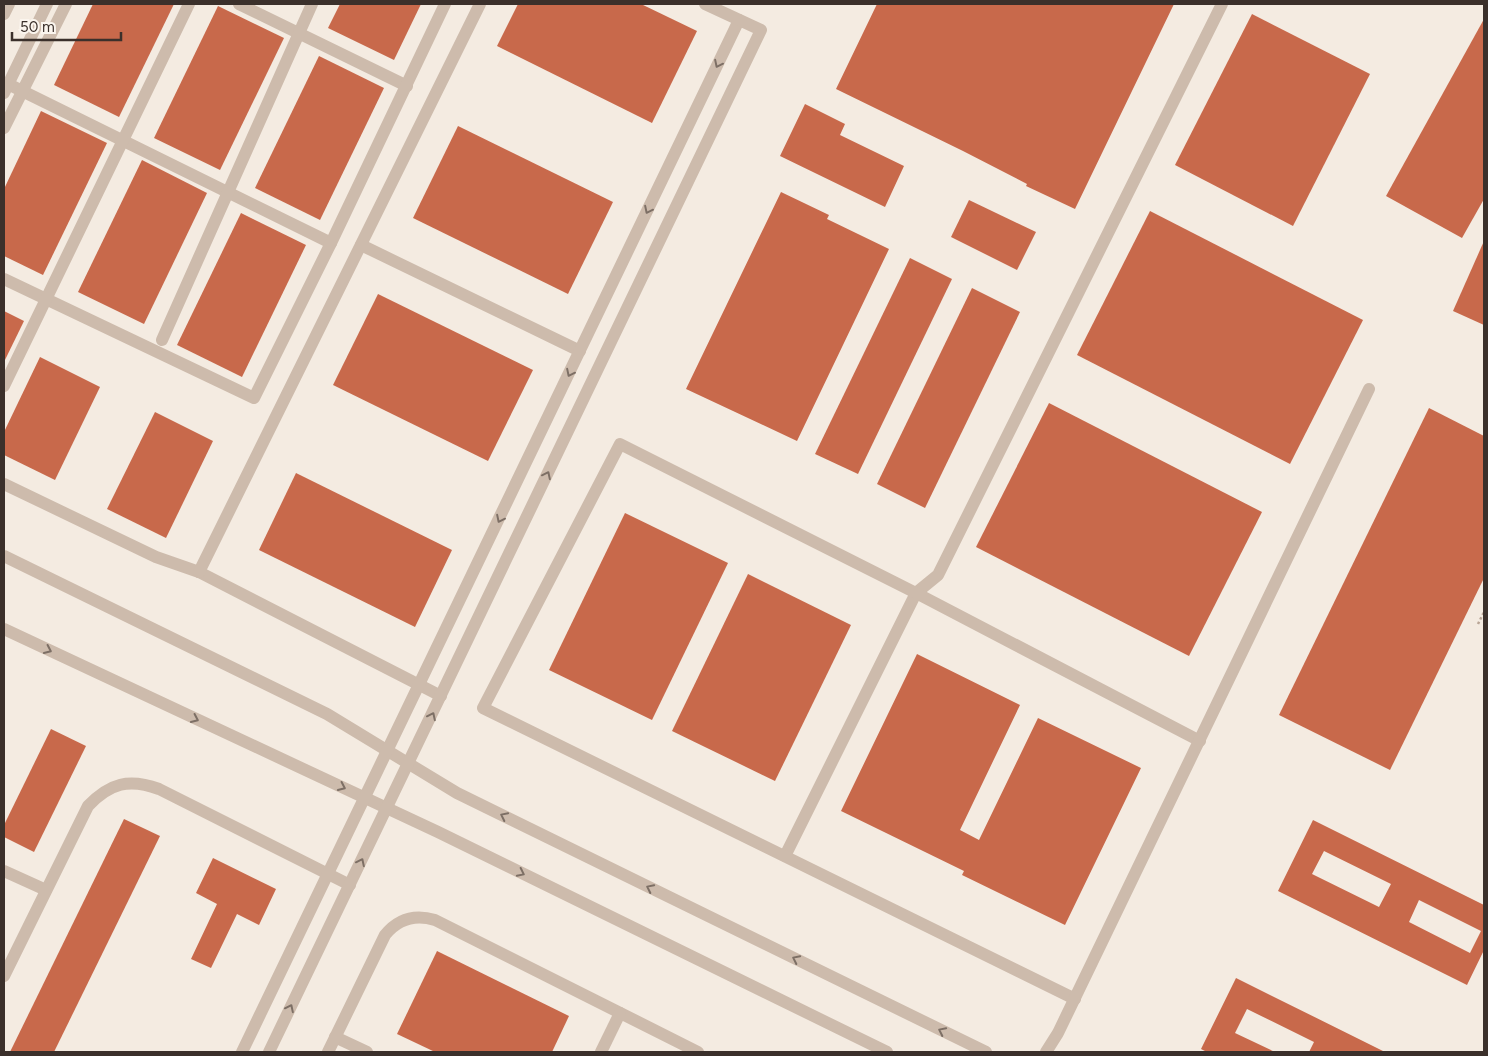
<svg xmlns="http://www.w3.org/2000/svg" width="1488" height="1056" viewBox="0 0 1488 1056" font-family="Figtree,sans-serif">
  <rect width="100%" height="100%" fill="#f4ebe1"/>
  <g fill="#c8694b" fill-rule="evenodd">
    <path d="M93,4H174L119,117L54,85Z"/>
    <path d="M340,4H421L394,60L328,28Z"/>
    <path d="M518,4H641L697,31L652,123L497,46Z"/>
    <path d="M877,4H1174L1075,209L1026,186L1027,184L963,151L836,89Z"/>
    <path d="M218,6L284,38L220,170L154,138Z"/>
    <path d="M1252,14L1370,74L1293,226L1175,165Z"/>
    <path d="M1484,19V199L1462,238L1386,196Z"/>
    <path d="M319,56L384,88L320,220L255,188Z"/>
    <path d="M805,104L845,124L840,135L904,166L885,207L780,156Z"/>
    <path d="M41,111L107,143L43,275L4,256V189Z"/>
    <path d="M458,126L613,202L568,294L413,218Z"/>
    <path d="M142,160L207,193L144,324L78,292Z"/>
    <path d="M781,192L829,215L827,219L889,249L797,441L686,389Z"/>
    <path d="M969,200L1036,232L1017,270L951,237Z"/>
    <path d="M1150,211L1363,320L1290,464L1077,355Z"/>
    <path d="M241,213L306,245L242,377L177,345Z"/>
    <path d="M1484,241V325L1453,311Z"/>
    <path d="M910,258L952,279L858,474L815,454Z"/>
    <path d="M972,288L1020,312L925,508L877,484Z"/>
    <path d="M378,294L533,370L488,461L333,385Z"/>
    <path d="M4,311L24,321L4,362Z"/>
    <path d="M40,357L100,387L55,480L4,455V432Z"/>
    <path d="M1049,403L1262,512L1189,656L976,547Z"/>
    <path d="M1429,408L1484,436V578L1390,770L1279,715Z"/>
    <path d="M155,412L213,441L166,538L107,509Z"/>
    <path d="M296,473L452,550L415,627L259,550Z"/>
    <path d="M625,513L728,563L652,720L549,670Z"/>
    <path d="M748,574L851,625L775,781L672,731Z"/>
    <path d="M917,654L1020,705L960,830L979,840L1038,718L1141,768L1065,925L962,875L964,871L841,811Z"/>
    <path d="M51,729L86,746L34,852L4,837V825Z"/>
    <path d="M124,819L160,836L54,1052H10Z"/>
    <path d="M1313,820L1484,905V950L1467,985L1278,891ZM1324,851L1391,884L1379,907L1312,874ZM1419,900L1481,931L1470,953L1409,922Z"/>
    <path d="M213,858L276,889L259,925L237,914L211,968L191,959L217,904L196,893Z"/>
    <path d="M437,951L569,1016L552,1052H435L397,1034Z"/>
    <path d="M1236,978L1385,1052H1309L1314,1042L1247,1009L1235,1033L1275,1052H1207L1201,1049Z"/>
  </g>
  <g fill="none" stroke-linecap="round" stroke-linejoin="round">
    <path stroke="#b9a596" stroke-width="2.5" stroke-dasharray="2.5 2.5" stroke-linecap="butt" d="M1478,624L1484,612"/>
    <g stroke="#cdbbac" stroke-width="12">
      <path d="M239,4L407,86"/>
      <path d="M4,14L9,4"/>
      <path d="M8,84L331,243"/>
      <path d="M4,93L47,4"/>
      <path d="M4,128L66,4"/>
      <path d="M361,245L580,351"/>
      <path d="M4,279L254,398L331,243L445,4"/>
      <path d="M162,340L312,4"/>
      <path d="M4,386L189,4"/>
      <path d="M4,484L156,557L199,572L441,696"/>
      <path d="M4,556L327,714L457,793L986,1052"/>
      <path d="M199,572L480,4"/>
      <path d="M4,629L438,832L887,1052"/>
      <path d="M785,856L916,593L938,575L1222,4"/>
      <path d="M4,871L46,890"/>
      <path d="M4,976L88,806C110,783 129,778 159,789L350,885"/>
      <path d="M1075,999L483,708L620,444L916,593L1200,741"/>
      <path d="M335,1037L367,1052"/>
      <path d="M242,1052L739,20"/>
      <path d="M269,1052L761,30L705,4"/>
      <path d="M328,1052L385,935C398,919 415,914 435,920L698,1052"/>
      <path d="M601,1052L620,1013"/>
      <path d="M1046,1052L1058,1033L1369,389"/>
    </g>
  </g>
  <defs><path id="oneway-chevron" d="M-2-3.5L2.5 0L-2 3.5" fill="none" stroke-width="1.6" stroke-linecap="round" stroke-linejoin="round" transform="scale(1.25)"/></defs>
  <g stroke="#7d6f65">
    <use href="#oneway-chevron" transform="translate(718 64) rotate(116)"/>
    <use href="#oneway-chevron" transform="translate(648 210) rotate(116)"/>
    <use href="#oneway-chevron" transform="translate(570 373) rotate(116)"/>
    <use href="#oneway-chevron" transform="translate(547 475) rotate(-64)"/>
    <use href="#oneway-chevron" transform="translate(500 519) rotate(116)"/>
    <use href="#oneway-chevron" transform="translate(48 650) rotate(25)"/>
    <use href="#oneway-chevron" transform="translate(432 716) rotate(-64)"/>
    <use href="#oneway-chevron" transform="translate(195 719) rotate(25)"/>
    <use href="#oneway-chevron" transform="translate(342 787) rotate(25)"/>
    <use href="#oneway-chevron" transform="translate(504 816) rotate(-154)"/>
    <use href="#oneway-chevron" transform="translate(361 862) rotate(-64)"/>
    <use href="#oneway-chevron" transform="translate(521 873) rotate(26)"/>
    <use href="#oneway-chevron" transform="translate(650 888) rotate(-154)"/>
    <use href="#oneway-chevron" transform="translate(796 959) rotate(-154)"/>
    <use href="#oneway-chevron" transform="translate(290 1008) rotate(-64)"/>
    <use href="#oneway-chevron" transform="translate(942 1031) rotate(-154)"/>
  </g>
  <rect width="1488" height="1056" fill="none" stroke="#3b302b" stroke-width="10"/>
  <path d="M12 32v8h109v-8" fill="none" stroke="#3b302b" stroke-width="2.5"/>
  <text x="20" y="32" font-size="15" fill="#3b302b" stroke="#fbf5ee" stroke-width="4" paint-order="stroke">50 m</text>
</svg>
